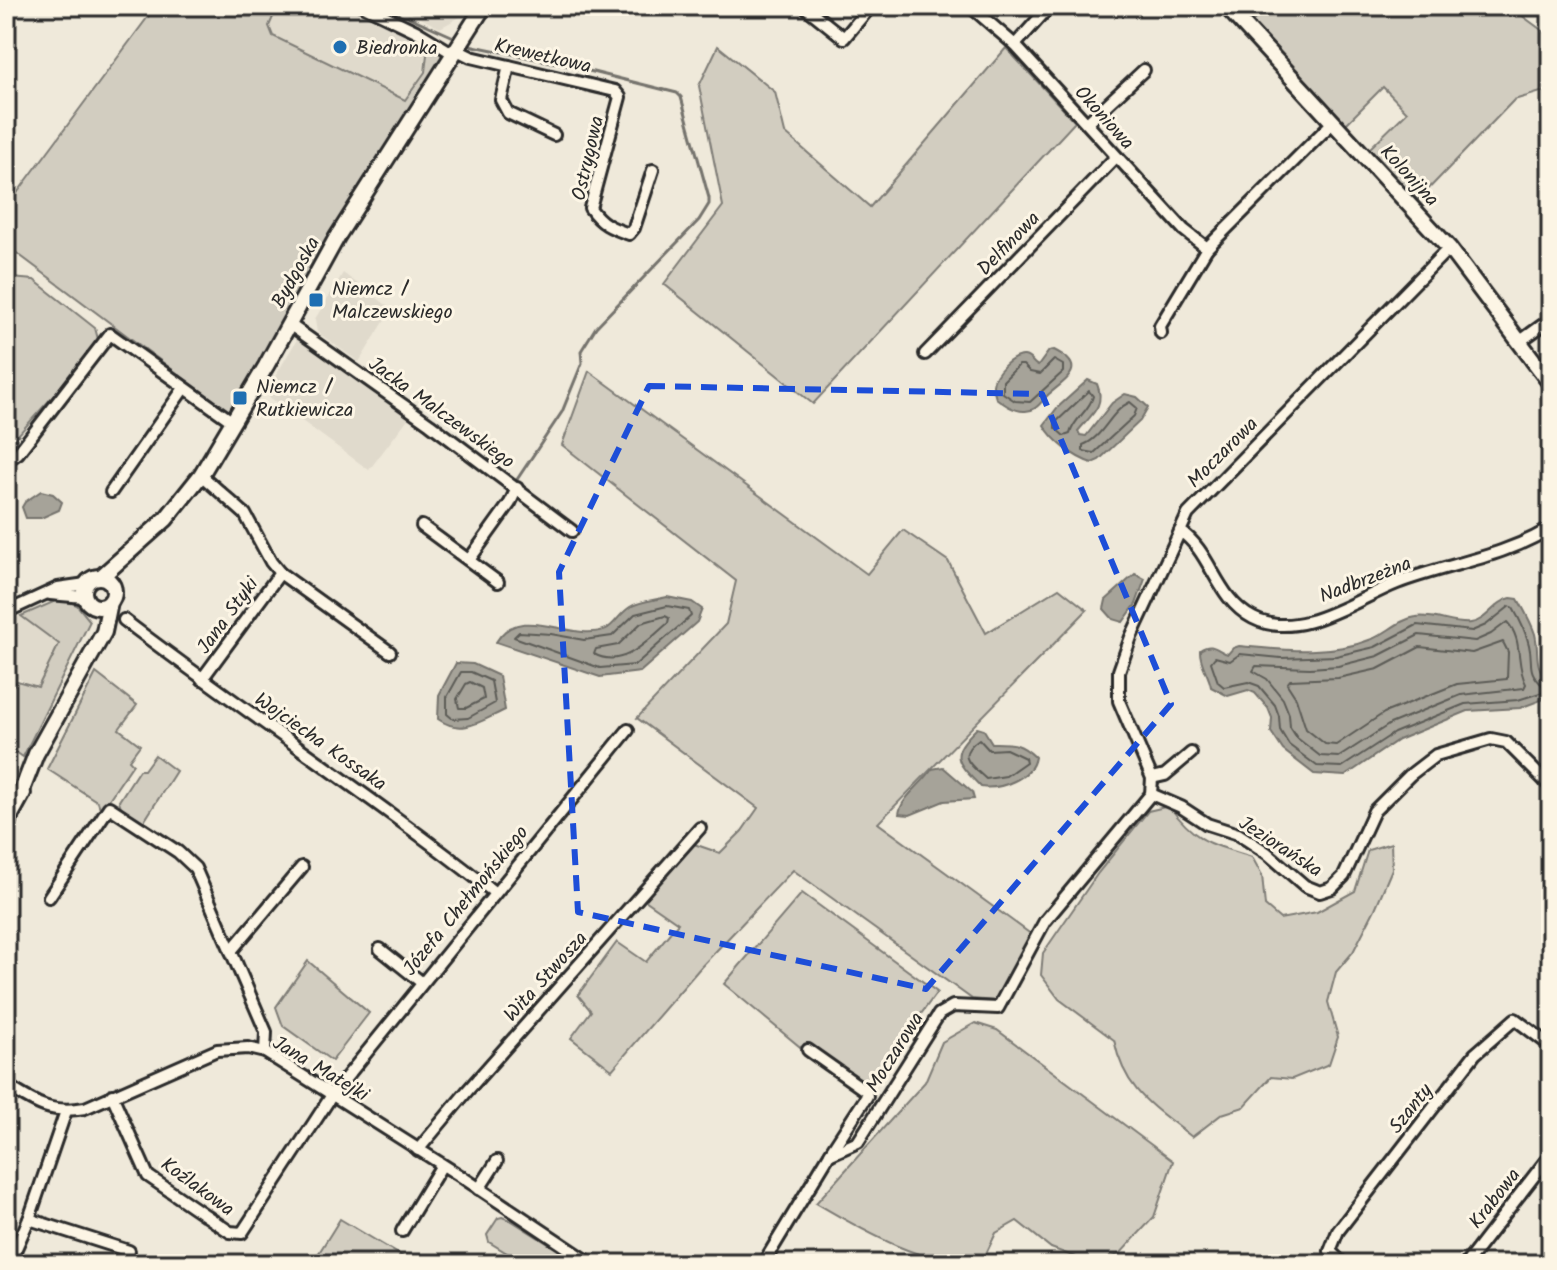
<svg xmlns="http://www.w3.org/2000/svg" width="1557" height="1270" viewBox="0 0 1557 1270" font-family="Kalam,sans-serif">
  <rect width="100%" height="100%" fill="#efe9da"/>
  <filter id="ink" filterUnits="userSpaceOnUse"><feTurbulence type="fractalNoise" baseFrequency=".0125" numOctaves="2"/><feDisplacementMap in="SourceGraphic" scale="16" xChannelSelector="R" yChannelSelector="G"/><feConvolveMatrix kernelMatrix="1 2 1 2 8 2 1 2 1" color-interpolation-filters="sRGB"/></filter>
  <g filter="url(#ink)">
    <g fill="#e0dacc">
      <path d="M280,6H347L427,44L423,72L405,99L273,35L270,26Z"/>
      <path d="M397,6H472L467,13L440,28Z"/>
      <path d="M343,273L392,309L359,362L317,332L315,319Z"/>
      <path d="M299,336L410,416L369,470L265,394Z"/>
      <path d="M21,616L59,644L38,688L17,678L6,691V623Z"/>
    </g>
    <g fill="#d2cdc0" stroke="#7e7c76" stroke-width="2">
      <path d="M156,6H203L214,10L219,6H278L269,26L273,36L405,100L425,72L428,45L441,54L442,60L294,307L290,306L288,310L290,313L229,412L6,245V208Z"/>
      <path d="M1268,6H1509L1551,37V89L1514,100L1418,200L1368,150L1407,112L1383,87L1345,125L1252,22Z"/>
      <path d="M718,46L775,92L785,133L870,207L1006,48L1075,122L813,404L664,284L723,206L699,86Z"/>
      <path d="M11,278L34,280L95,328L98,339L64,384L10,444L6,441V281Z"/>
      <path d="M589,371L867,574L903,530L948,561L986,633L1059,588L1087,610L878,823L1032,935L994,1001L972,999L793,870L700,968L612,1070L571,1038L591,1011L578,995L617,942L646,962L678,923L645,900L691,843L720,853L742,831L758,808L637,718L726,624L736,581L562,445Z"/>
      <path d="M60,599L77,605L90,621L23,757L6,745V694L17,681L38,687L59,644L21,616Z"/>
      <path d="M96,673L137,705L119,729L140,745L129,760L133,764L101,811L98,802L47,769Z"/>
      <path d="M155,755L176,771L143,823L121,807L119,801L139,770H144Z"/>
      <path d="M1169,806C1196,842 1210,844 1252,857L1262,875L1265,906L1280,919L1317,912L1355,891L1368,850L1391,843L1392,869L1375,909L1353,952L1336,972L1328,1002L1338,1037L1329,1064L1292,1079L1271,1077L1244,1107L1222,1114L1192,1137C1153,1106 1125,1092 1114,1040L1059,999L1041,975L1043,953L1098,873L1148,811Z"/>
      <path d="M802,893L937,992L868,1087L809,1045L805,1051L724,984Z"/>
      <path d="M308,961L369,1013L332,1061L283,1026L276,1007Z"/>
      <path d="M975,1023L997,1030L1173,1161L1154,1217L1120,1254L1094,1264L1051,1248L1017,1221L996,1233L982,1262C929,1270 860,1229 816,1203L925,1082L942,1042Z"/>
      <path d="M502,1217L512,1221L580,1264H525L489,1242L487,1235L498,1218Z"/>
      <path d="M340,1219L415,1264H312Z"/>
    </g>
    <g fill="#a6a399" stroke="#75736d" stroke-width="2">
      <path d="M1054,350C1088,367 1068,378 1049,394C1041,401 1037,412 1024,411C1013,411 1004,404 996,398C995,396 993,387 993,385C994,373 1012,355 1024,356C1032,357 1031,363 1038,366L1049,351Z"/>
      <path d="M1088,380L1097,384C1106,406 1091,415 1078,431L1080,435L1086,436L1112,403L1125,394L1137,397L1148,407L1140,421L1099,460L1092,463C1075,458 1053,441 1044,425L1057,408Z"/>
      <path d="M41,491L53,494L62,502L59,510L41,518H26L22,507L25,502Z"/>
      <path d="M1135,574L1145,579L1136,604L1123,622L1113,619L1104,609L1106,600Z"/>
      <path d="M667,597L692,602L702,609L697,622L640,672L600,677L496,642C516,609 552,630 583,632C616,634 611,620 630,607C640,601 656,600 667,597Z"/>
      <path d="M1511,598L1518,599C1524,610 1531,622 1535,634C1540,655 1532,666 1550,681L1549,697L1520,708L1468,711L1398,740L1345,776L1314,774L1283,750L1271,732L1272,718L1268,708L1255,693L1248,690L1228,696L1211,687C1209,674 1199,663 1200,650C1213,641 1218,652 1228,654L1233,648L1239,646C1282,650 1331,656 1372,639C1387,633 1400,619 1416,617C1434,614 1453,625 1471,623C1487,621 1495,601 1511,598Z"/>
      <path d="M456,663L473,664L499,676L505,710C481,721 462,736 438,719L439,695Z"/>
      <path d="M977,728L984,730L992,743C1011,743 1020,742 1035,757C1032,778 1001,790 981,787C956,761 948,756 977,728Z"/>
      <path d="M943,767L972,792L974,799L944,801L910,815L899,814C901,797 923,784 932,769Z"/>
    </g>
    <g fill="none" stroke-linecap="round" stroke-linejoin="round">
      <g stroke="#5c5b57" stroke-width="2">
        <path d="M1054,360L1063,365V372L1030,402L1015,401L1003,393V381L1019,365H1023L1030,372L1040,374Z"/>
        <path d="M1089,391L1093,396C1090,411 1073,419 1070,434L1064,436L1055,428V423Z"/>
        <path d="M1130,402L1137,408L1134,416L1094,453L1083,451V445C1103,438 1110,411 1130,402Z"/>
        <path d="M667,606L689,610L691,616L635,665L600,668L514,637L519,632L551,634L584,640L612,636L635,614Z"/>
        <path d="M1510,606L1513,608C1520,620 1526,632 1529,645C1534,666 1525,669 1544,687L1543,692L1518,700L1465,704L1394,733L1342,767L1317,766L1289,745L1280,730L1279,716L1275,705L1259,686L1248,682L1224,687L1218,682L1211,662L1215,657L1230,661L1240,654L1281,658L1336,656L1375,647L1417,625L1472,631L1486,625Z"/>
        <path d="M665,616L669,618L668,623C648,640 623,670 594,654L596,649L618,645L641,623Z"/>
        <path d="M1507,622C1524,640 1515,664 1526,684L1524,688L1461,695L1390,724L1339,757L1320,756L1297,738L1290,727L1289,714L1283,699L1267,679L1253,671L1256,666L1310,668L1338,666L1378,656L1419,635L1475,641L1491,634Z"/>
        <path d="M1503,642L1508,652L1507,679L1457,684L1384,713L1336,745L1325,744L1306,729L1296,698L1287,684L1290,680L1338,678L1378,669L1420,647L1472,653Z"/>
        <path d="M461,672H471L491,681L495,703L468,718L453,719L447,714V697Z"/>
        <path d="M470,682L482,688L484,699L466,708H459L457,699L466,684Z"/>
        <path d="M979,739L989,750L1006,749L1025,758L1026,762L1006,776L986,779C970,764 955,756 979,739Z"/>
      </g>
      <g stroke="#75736d" stroke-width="3">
        <path d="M385,6L399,12"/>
        <path d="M409,17L456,38"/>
        <path d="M469,45L565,65L677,93L681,97L709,198V204L699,220L596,327L581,351L582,363L562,412L516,481"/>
      </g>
      <g stroke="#2b2b2b" stroke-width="16">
        <g id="street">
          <path d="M364,6L416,31L454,54"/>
          <path d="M804,6L844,38L871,6"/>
          <path d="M970,6L1015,45"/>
          <path d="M1050,6L1015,45L1184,230L1207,248L1333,122"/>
          <path d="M457,50L471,57L615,91L620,97L590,208C601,224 611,228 629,234L634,228L653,170"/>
          <path d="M509,66L501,100L508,113L554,135"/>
          <path d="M1087,123L1144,70"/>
          <path d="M289,324L430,424L572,531"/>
          <path d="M1161,333L1160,326L1207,248"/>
          <path d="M1519,342L1551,319"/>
          <path d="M925,354L1116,157"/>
          <path d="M6,461L18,453L110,334L233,422"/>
          <path d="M201,475L245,514L271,562L280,573L390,652"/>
          <path d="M111,492L184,388"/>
          <path d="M422,526L498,582"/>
          <path d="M1180,531C1212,552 1215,598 1253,618C1299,642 1356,599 1397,583C1450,563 1499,559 1551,528"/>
          <path d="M469,560L510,503L517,488"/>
          <path d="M50,594L84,597"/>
          <path d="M6,612L58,588L86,584"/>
          <path d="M124,620C246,713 375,798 495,893"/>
          <path d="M202,679L280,573"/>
          <path d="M1152,778L1165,775L1191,753"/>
          <path d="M1151,794L1181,807L1207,824L1238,834L1267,853L1305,886L1320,892L1332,888L1344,876L1374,811L1410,775L1436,755L1491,739L1506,742L1551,787"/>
          <path d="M49,897L109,807L178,852L195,868L266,1032L265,1052"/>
          <path d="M380,949L421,982"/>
          <path d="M231,951L302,867"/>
          <path d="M808,1050L866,1091L867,1096L830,1153"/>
          <path d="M6,1085C36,1104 50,1114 85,1108L217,1050L248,1048L265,1052L462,1177L592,1264"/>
          <path d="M112,1095L148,1176L230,1232L242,1233L332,1095L628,730"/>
          <path d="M418,1150L468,1090L700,828"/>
          <path d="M479,1189L497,1161"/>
          <path d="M29,1219L129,1251"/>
          <path d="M402,1231L442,1165"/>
          <path d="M9,1264L29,1219L66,1111"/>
          <path d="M763,1264L829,1155L858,1142L939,1014L953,1006L998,1008L1045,921L1151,794L1152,778L1119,701V671L1131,637L1188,514L1449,248"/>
          <path d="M1343,1264L1330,1251L1338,1231L1475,1054L1515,1019L1551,1046"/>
          <path d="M1466,1264L1551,1154"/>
        </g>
      </g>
      <g stroke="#2b2b2b" stroke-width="20">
        <g id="secondary">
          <path d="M1226,6L1449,248L1551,384"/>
          <circle cx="99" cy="592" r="15"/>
          <path d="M101,577L166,519L201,475L266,366L337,237L484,6"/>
          <path d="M19,798L36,754L104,632L110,602"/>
          <path d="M6,824L23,793"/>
        </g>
      </g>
      <use href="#street" stroke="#fcf5e5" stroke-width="10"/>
      <use href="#secondary" stroke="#fcf5e5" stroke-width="14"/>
    </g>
  </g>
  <path fill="none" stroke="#1d4ed8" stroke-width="6" stroke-dasharray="16 10" stroke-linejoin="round" d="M649,386L1042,394L1171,704L926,989L578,912L559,572Z"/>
  <g fill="#1f6fb2" stroke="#fcf5e5" stroke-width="3">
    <circle cx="340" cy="47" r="8"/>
    <rect x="308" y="292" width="16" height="16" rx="4"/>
    <rect x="232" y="390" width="16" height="16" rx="4"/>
  </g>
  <g text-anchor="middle" stroke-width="6" stroke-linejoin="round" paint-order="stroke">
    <g font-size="20" fill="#2b2b2b" stroke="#fcf5e5" text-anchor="start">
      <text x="356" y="54">Biedronka</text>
      <text x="332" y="295">Niemcz /<tspan x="332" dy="23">Malczewskiego</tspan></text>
      <text x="256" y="393">Niemcz /<tspan x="256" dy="23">Rutkiewicza</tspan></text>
    </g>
    <g font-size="20" fill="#2b2b2b" stroke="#fcf5e5">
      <text transform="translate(543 55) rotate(13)" y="7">Krewetkowa</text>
      <text transform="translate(1105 117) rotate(48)" y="7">Okoniowa</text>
      <text transform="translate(587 158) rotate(-77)" y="7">Ostrygowa</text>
      <text transform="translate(1410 175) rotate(47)" y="7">Kolonijna</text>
      <text transform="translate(1008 243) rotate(-46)" y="7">Delfinowa</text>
      <text transform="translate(295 272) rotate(-61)" y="7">Bydgoska</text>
      <text transform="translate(442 412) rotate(36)" y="7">Jacka Malczewskiego</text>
      <text transform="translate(1222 452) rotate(-45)" y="7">Moczarowa</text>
      <text transform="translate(1365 579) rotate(-21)" y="7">Nadbrzeżna</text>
      <text transform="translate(227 615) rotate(-54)" y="7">Jana Styki</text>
      <text transform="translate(321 741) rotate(35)" y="7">Wojciecha Kossaka</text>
      <text transform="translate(1281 846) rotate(33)" y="7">Jeziorańska</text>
      <text transform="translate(465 900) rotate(-51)" y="7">Józefa Chełmońskiego</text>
      <text transform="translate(545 976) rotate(-48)" y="7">Wita Stwosza</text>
      <text transform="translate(894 1052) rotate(-58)" y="7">Moczarowa</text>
      <text transform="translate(321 1068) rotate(31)" y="7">Jana Matejki</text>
      <text transform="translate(1410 1108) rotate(-52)" y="7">Szanty</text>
      <text transform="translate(198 1186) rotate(36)" y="7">Koźlakowa</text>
      <text transform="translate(1494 1198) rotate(-52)" y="7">Krabowa</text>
    </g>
  </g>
  <rect width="1557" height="1270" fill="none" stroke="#fcf5e5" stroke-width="32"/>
  <rect x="16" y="16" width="1525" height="1238" fill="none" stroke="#2b2b2b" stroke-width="3" filter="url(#ink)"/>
</svg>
